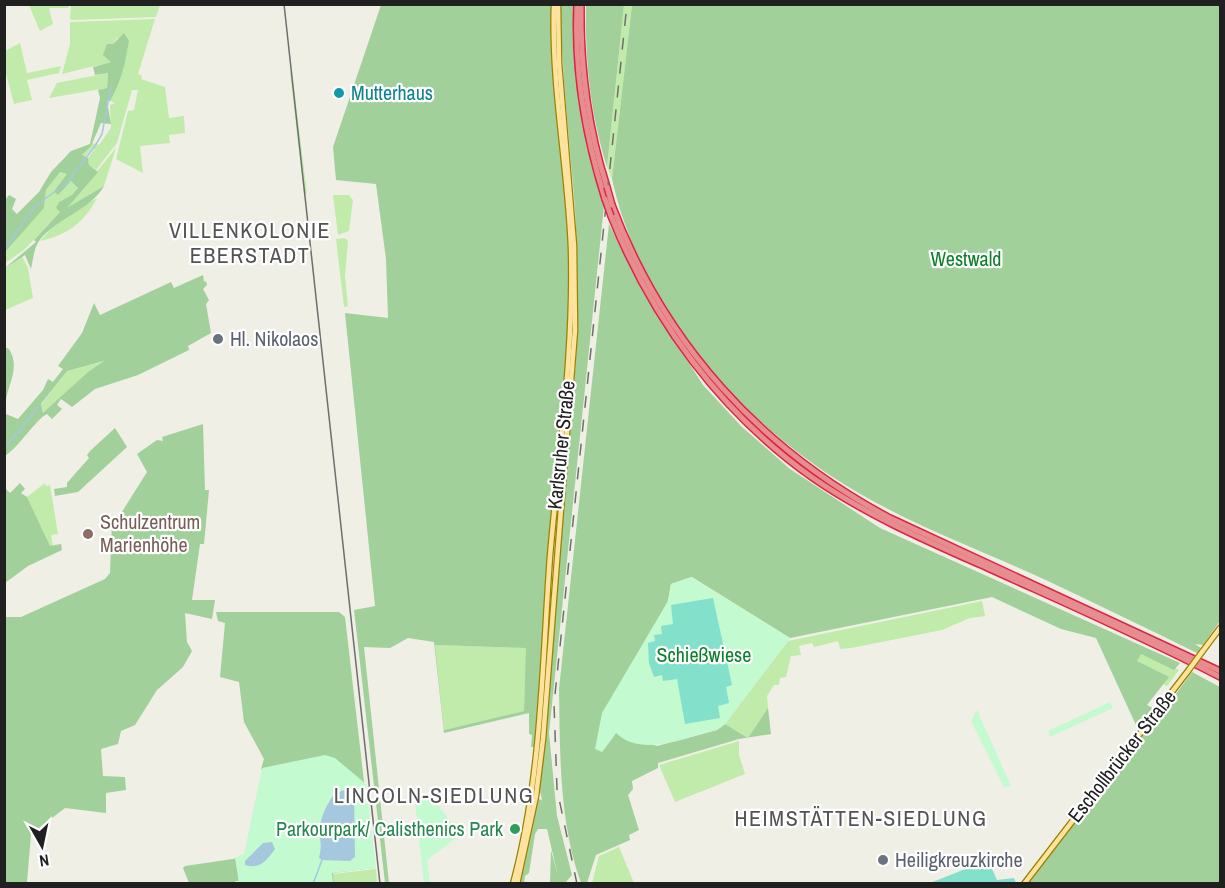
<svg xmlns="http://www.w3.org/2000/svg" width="1225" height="888" viewBox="0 0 1225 888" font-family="'Archivo Narrow',sans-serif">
  <rect width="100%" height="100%" fill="#f0efe6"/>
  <g fill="#c0ebab">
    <path d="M29,5H69L68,8H49L53,24L40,31Z"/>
    <path d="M71,5V4L160,5L156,17L72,20L70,19Z"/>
    <path d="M624,5H632L612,179L607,167Z"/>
    <path d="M155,19L138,74L142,76L141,79L165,87L169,118L184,116L185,133L169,135L170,143L140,146L143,173L116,159L128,111L134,110L138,90H132L117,143L96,170L89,165L88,158L95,149L92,148L85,157L82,156L92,143L99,145L111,128L110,105L115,103L110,101C126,76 123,64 118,37L113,44L111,62L62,74L70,44V22Z"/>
    <path d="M20,43L27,73L61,66L59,73L27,80L32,100L14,104L5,70V51Z"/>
    <path d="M292,72L307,193L304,195L290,73Z"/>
    <path d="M108,73L107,88L49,98L57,83Z"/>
    <path d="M116,148L104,186L65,210Z"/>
    <path d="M60,172L67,174L54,191L58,194L71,181L78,188L72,195L59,202L60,212L24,250L5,263V252L9,245L44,208L46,190Z"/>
    <path d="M333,195H349L353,200L349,231L338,235Z"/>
    <path d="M97,198C84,223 67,235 40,241L58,221Z"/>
    <path d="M345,238L348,241L345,276L348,306L344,307L336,239Z"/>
    <path d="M22,256L28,268L33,298L5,310V268Z"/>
    <path d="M106,361L88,372L44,414L41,405L67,371Z"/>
    <path d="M45,483L46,486L50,485L58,534L51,535L53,546L50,547L27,497Z"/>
    <path d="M982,601L985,616L970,618L942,630L851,648L840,649L838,641L814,647L812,643L799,646L801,655L791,656L786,677L780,678L779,685H774L767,696L768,708L748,738L725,724L788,641Z"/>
    <path d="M435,645L527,648L524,711L444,730Z"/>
    <path d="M1142,651L1179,670L1167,686L1132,668Z"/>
    <path d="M739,741V755L745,774L675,802L659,765Z"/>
    <path d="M619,847L634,883H592L599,856Z"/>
    <path d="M376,869L377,883H334L333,874Z"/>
  </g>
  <g fill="#a1d09a" fill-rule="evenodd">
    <path d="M381,5H553C561,115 572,225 569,335L535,747H531L532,735L529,734V713L444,733L434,642L408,638L390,648L364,647L389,883H385L354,610L375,606L345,313L388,318L386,259L376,184L336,180L333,147ZM435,645L526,648L524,711L444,730Z"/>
    <path d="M561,5H574C579,74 582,140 604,206L549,733L557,816L572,875L565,883H550L551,850L558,876L547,829H538L535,834L529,873L525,876L524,883L519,884L538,799L542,800L539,786L576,361C578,311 578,260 575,210C570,141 561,73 561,5Z"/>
    <path d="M586,5H624L607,167C590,114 585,60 586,5Z"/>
    <path d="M632,5H1220V621L1203,645L1195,644L1201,648L1197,653C1148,629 1099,605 1050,582C986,552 918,528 857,492C743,426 641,310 612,179Z"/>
    <path d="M124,33L129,41C125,62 122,82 110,101H107L111,124L101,123L91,146L82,155L88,158L89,165L98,172L67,208L104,186C90,211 57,217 39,241C34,248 33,260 31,269L25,255L5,268L36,242L34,240L60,212L56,208L59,202L72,195L78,188L71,181L58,195L54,191L67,174L60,172L46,190L44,208L5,252V200L9,195L16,199L12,209L17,214L39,192L51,172L71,151L90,144L100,98L98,90L107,88L108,73L95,75L93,67L111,62L103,55L107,44H113Z"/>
    <path d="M609,224L639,285L703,385L742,427L790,469L880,528L1180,663L1174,670L1141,654L1137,661L1169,677L1147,705L1162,713L1192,672L1220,687V883H1028L1141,736L1096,638L1061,629L992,597L790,638L692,577L671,584L668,601L602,752L616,733L657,746L717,730L725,724L748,738L768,708L771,734L739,739L658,763V768L632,781L633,789L628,795L639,830L629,835L630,840L596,855L587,883H581C559,822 560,753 559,689Z"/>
    <path d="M203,275L204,282L206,281L207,285L203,289L209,300L206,304L211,333L188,346L189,350L138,375L95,389L72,407L61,399L57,405L62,409L52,419L47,414C34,421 21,445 5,456V347L9,349C23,372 2,389 6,414L18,419L43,390L48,379L53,382L63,369L58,366L82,333L94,303L100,315L171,282L174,288ZM104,361L88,372L43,413L41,404L67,371Z"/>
    <path d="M203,424L205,490H209L204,544H200L192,600H215L212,619L185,613L187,642L192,651L183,667L157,690L135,725L121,731L118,744L101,749L103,776L125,777L126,790L106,793V813L65,808L31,834L27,883H5V617H21L105,579L110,573L112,521L120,515L147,472L137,454L157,440L163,441L162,437Z"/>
    <path d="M115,428L127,447L78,492L55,496L54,489L67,487V483L89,458L87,455L90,451Z"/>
    <path d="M20,483L25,489L21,493L27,497L50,546L61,544L62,550L28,566L5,583V488L10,493Z"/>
    <path d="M216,612H339L345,617L374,868L333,873L334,883H239L248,881H235L237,883H189L183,868L185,866L233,859L245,854L264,771L261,769L264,759L244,722L239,682L220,677L225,623L218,621Z"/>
  </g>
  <g fill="#c3fad0">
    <path d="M691,577L790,638L725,724L717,730C686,737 642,758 616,733L602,752L595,749L602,713L668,601L671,584Z"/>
    <path d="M1110,702L1113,708L1050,737L1048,731Z"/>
    <path d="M977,710L1011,786L1004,787L971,721Z"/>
    <path d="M325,755L335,758L366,784L376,868L332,873L333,883H239L235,858L244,854L262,768Z"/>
    <path d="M430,795L458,831L456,838L427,860L430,883H424L415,802Z"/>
  </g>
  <g fill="#83e0cb">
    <path d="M713,598L732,685L726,687L729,703L718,706L720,718L685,724L677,679L663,681L662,675L654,677L649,663L648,643L655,641L654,635L662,634L661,626L673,624L671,605Z"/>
    <path d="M988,860L997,880L1014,878L1016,883H930Z"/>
  </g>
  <g fill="#a6c8de">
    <path d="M344,790L354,793L355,857L350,861L322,860L319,858C323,842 319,842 320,829C320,818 327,804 334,794Z"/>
    <path d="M272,842L275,849C268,859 260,870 245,865V861L263,843Z"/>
  </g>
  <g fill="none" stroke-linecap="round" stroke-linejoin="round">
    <g stroke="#a6c8de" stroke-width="1.5">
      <path d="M4,250L36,205L66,184L95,146L102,134L111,87"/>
      <path d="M17,428L18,427"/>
      <path d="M21,429L38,407"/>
      <path d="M4,448L20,430"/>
      <path d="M313,884L322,860"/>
    </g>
    <g stroke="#9b8100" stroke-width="7">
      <g id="major">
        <path d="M1202,652L1220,628"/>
        <path d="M513,884C542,776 542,666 550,556C559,453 574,352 571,248C568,167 551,86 554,4"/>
        <path d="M517,884L536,796L543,739L575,330L574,246L559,63L558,4"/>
        <path d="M1024,884L1188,671"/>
      </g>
    </g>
    <g stroke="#dd2445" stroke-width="8">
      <g id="highway">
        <path d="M577,4C574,70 585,136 605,199"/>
        <path d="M581,4C580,67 588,128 607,187"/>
        <path d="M612,205C664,343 760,449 890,518L1220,671"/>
        <path d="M611,216C653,321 720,412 813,478C868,516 929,542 990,569C1067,604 1145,638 1220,677"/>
      </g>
    </g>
    <use href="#major" stroke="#fde39e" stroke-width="4.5"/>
    <use href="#highway" stroke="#e88d8f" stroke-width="5"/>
    <path stroke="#6e6e6e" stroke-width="1.5" d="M284,4L380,884"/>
    <path stroke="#6e6e6e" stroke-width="1.5" stroke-dasharray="12 12" stroke-linecap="butt" d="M577,884L557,789L554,704L627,4"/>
    <g stroke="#9b8100" stroke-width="7" stroke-linecap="butt">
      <path id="major-bridge" d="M1188,671L1202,652"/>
    </g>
    <g stroke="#dd2445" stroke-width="8" stroke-linecap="butt">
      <g id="highway-bridge">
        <path d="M607,187L612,205"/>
        <path d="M605,199L611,216"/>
      </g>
    </g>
    <use href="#major-bridge" stroke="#fde39e" stroke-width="4.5"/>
    <use href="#highway-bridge" stroke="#e88d8f" stroke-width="5"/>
  </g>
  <circle fill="#0f9aa8" stroke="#fff" stroke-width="2" cx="339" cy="93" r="6"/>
  <g fill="#6b7280" stroke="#fff" stroke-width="2">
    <circle cx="218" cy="339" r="6"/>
    <circle cx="883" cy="860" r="6"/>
  </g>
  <circle fill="#8d6e63" stroke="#fff" stroke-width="2" cx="88" cy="534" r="6"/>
  <circle fill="#2e9e5b" stroke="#fff" stroke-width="2" cx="515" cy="829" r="6"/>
  <g text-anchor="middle" stroke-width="4.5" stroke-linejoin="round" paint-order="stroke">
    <g font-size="20" fill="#0d838f" stroke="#fff" text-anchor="start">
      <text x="351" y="100">Mutterhaus</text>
    </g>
    <g font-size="20" fill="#0a8128" stroke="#fff">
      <text x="966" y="266">Westwald</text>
      <text x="704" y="662">Schießwiese</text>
    </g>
    <g font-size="20" fill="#5b616d" stroke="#fff" text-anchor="start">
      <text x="230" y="346">Hl. Nikolaos</text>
      <text x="895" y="867">Heiligkreuzkirche</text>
    </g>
    <g font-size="20" fill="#202020" stroke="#fff">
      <text transform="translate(561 445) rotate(-84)" y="7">Karlsruher Straße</text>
      <text transform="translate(1122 756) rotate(-52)" y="7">Eschollbrücker Straße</text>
    </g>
    <g font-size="20" fill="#785e54" stroke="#fff" text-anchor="start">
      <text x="100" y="529">Schulzentrum<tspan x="100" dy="23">Marienhöhe</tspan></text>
    </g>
    <g font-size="20" fill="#27864d" stroke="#fff" text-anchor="end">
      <text x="503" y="836">Parkourpark/ Calisthenics Park</text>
    </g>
    <g font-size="22" letter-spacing="1.5" fill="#535353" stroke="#fff">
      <text x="250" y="238">VILLENKOLONIE<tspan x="250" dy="25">EBERSTADT</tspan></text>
      <text x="434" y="803">LINCOLN-SIEDLUNG</text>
      <text x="861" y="826">HEIMSTÄTTEN-SIEDLUNG</text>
    </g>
  </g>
  <rect width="1225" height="888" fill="none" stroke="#202020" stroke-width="12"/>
  <g transform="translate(42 846) rotate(171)" stroke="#ffffff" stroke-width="4.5" paint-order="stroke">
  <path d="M0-4.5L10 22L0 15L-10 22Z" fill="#202020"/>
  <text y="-9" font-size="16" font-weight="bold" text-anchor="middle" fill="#202020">N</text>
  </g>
</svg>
